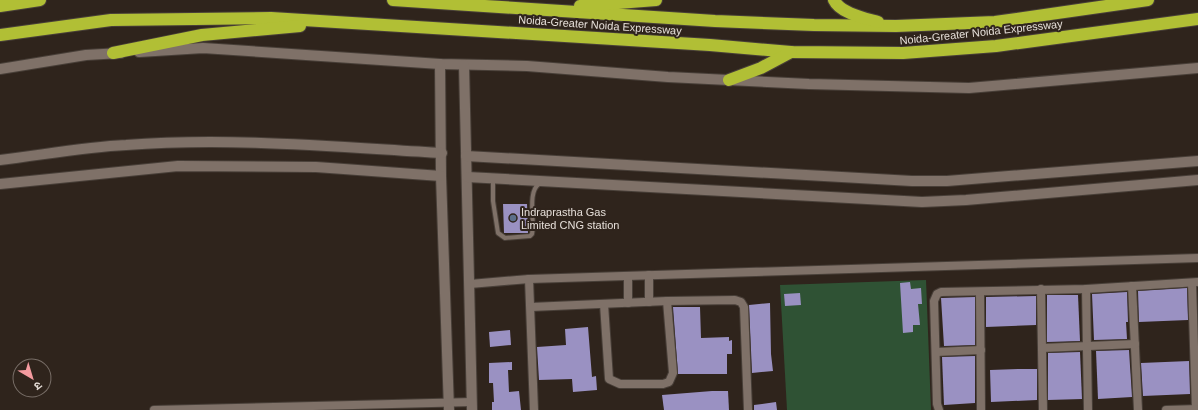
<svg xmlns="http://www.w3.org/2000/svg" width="1198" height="410" viewBox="0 0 1198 410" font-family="Arial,'Noto Sans Devanagari',sans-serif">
  <rect width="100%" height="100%" fill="#2f241c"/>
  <path fill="#2f5234" d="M926,280L931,410H787L780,285Z"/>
  <g fill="#9a91c2">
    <path d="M503,204H527L528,233H504Z"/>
    <path d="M910,282L911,289L921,288L922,304H918L920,325H913V332L903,333L900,283Z"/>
    <path d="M1187,288L1188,320L1139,322L1138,291Z"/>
    <path d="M1127,292L1128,322H1126L1127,339L1094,340L1092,294Z"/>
    <path d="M800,293L801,305L785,306L784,294Z"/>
    <path d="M1047,295H1078L1080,341L1047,342Z"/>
    <path d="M1036,296V325L986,327V297Z"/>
    <path d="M975,297V345L944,346L941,298Z"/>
    <path d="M770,303L771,354L773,371L752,373L749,305Z"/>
    <path d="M673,307H700L701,338L729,337V341L732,340V354H727V374H678Z"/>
    <path d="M588,327L592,377L596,376L597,390L573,392L572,379L539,380L537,347L566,345L565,329Z"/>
    <path d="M510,330L511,345L490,347L489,332Z"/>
    <path d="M1129,350L1132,397L1098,399L1096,351Z"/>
    <path d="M1080,352L1082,399L1048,400V353Z"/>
    <path d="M975,356V403L944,405L942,357Z"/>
    <path d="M1189,361L1190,394L1143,396L1141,363Z"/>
    <path d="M512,362V370H508L509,392L519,391L521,410H492V402H494L493,383H489V363Z"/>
    <path d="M1019,369H1037V400L991,402L990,370Z"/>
    <path d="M712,391H728L729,410H664L662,395Z"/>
    <path d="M776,402L777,410H754V405Z"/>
  </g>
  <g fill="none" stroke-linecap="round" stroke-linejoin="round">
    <g stroke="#483f38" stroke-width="6">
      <path id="lane" d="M493,179V201L498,233L505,238L530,236L532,234C535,221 527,192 539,184"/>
    </g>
    <g stroke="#483f38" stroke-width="10">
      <g id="street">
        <path d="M649,275V302"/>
        <path d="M628,276V303"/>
        <path d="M529,279L534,410"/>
        <path d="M1192,283L1196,409"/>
        <path d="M470,284L529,279L1198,258"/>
        <path d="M1132,286L1138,410"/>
        <path d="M1041,289L1043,410"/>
        <path d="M1086,289L1088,410"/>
        <path d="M980,292L981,410"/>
        <path d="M604,304L609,379L620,384H663L669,382L673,373L667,301"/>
        <path d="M531,307L667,301L735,300L741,302L744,307L748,410"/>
        <path d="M1042,348L1135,344"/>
        <path d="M936,352L981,350"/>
        <path d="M154,410L472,402"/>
        <path d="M939,410L937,404L934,301L937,294L941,292L1086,289L1198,282"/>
        <path d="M1166,410L1198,409"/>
      </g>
    </g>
    <g stroke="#483f38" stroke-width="12">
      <g id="secondary">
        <path d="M139,52L203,48L440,64L527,66L668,77L809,84L969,88L1198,68"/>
        <path d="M440,64L441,176L449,410"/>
        <path d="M464,65L472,410"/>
        <path d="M0,69L86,55L121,53"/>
        <path d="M466,156L912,181H947L1198,161"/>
        <path d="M0,160C42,155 84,147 126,145C231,137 337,147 442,153"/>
        <path d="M467,177L922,202L966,200L1198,180"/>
        <path d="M0,184L178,166L316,167L441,176"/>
      </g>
    </g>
    <g stroke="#483f38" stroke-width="14">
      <g id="highway">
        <path d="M393,0L715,21L814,25L896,26L995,22L1148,0"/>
        <path d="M834,0C840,13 864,18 878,22"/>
        <path d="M0,6L40,0"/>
        <path d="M580,6L656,0"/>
        <path d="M0,35L111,20L271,18L710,45L791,52L903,53L996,46L1198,19"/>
        <path d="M113,53L202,35L300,26"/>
        <path d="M729,80L761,68L791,52"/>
      </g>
    </g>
    <use href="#lane" stroke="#7f7168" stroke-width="4"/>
    <use href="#street" stroke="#7f7168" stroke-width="8"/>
    <use href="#secondary" stroke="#7f7168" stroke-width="10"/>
    <use href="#highway" stroke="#b1bf35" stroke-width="12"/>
  </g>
  <circle fill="#5c6f8a" stroke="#2f241c" stroke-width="1.5" cx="513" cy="218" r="4"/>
  <g text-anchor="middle" stroke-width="4" stroke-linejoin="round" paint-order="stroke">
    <g font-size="11" fill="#e5ded8" stroke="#2f241c">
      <text transform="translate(600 25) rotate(4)" y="4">Noida-Greater Noida Expressway</text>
      <text transform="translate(981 32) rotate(-6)" y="4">Noida-Greater Noida Expressway</text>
    </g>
    <g font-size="11" fill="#e5ded8" stroke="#2f241c" text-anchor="start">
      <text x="521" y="216">Indraprastha Gas<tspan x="521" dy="13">Limited CNG station</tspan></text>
    </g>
  </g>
  <g transform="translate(32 378) rotate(142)"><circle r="19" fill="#2f241c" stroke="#786e67"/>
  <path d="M0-3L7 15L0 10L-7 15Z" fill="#f49b9f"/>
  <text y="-6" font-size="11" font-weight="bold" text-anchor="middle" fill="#e5ded8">उ</text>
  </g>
</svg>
